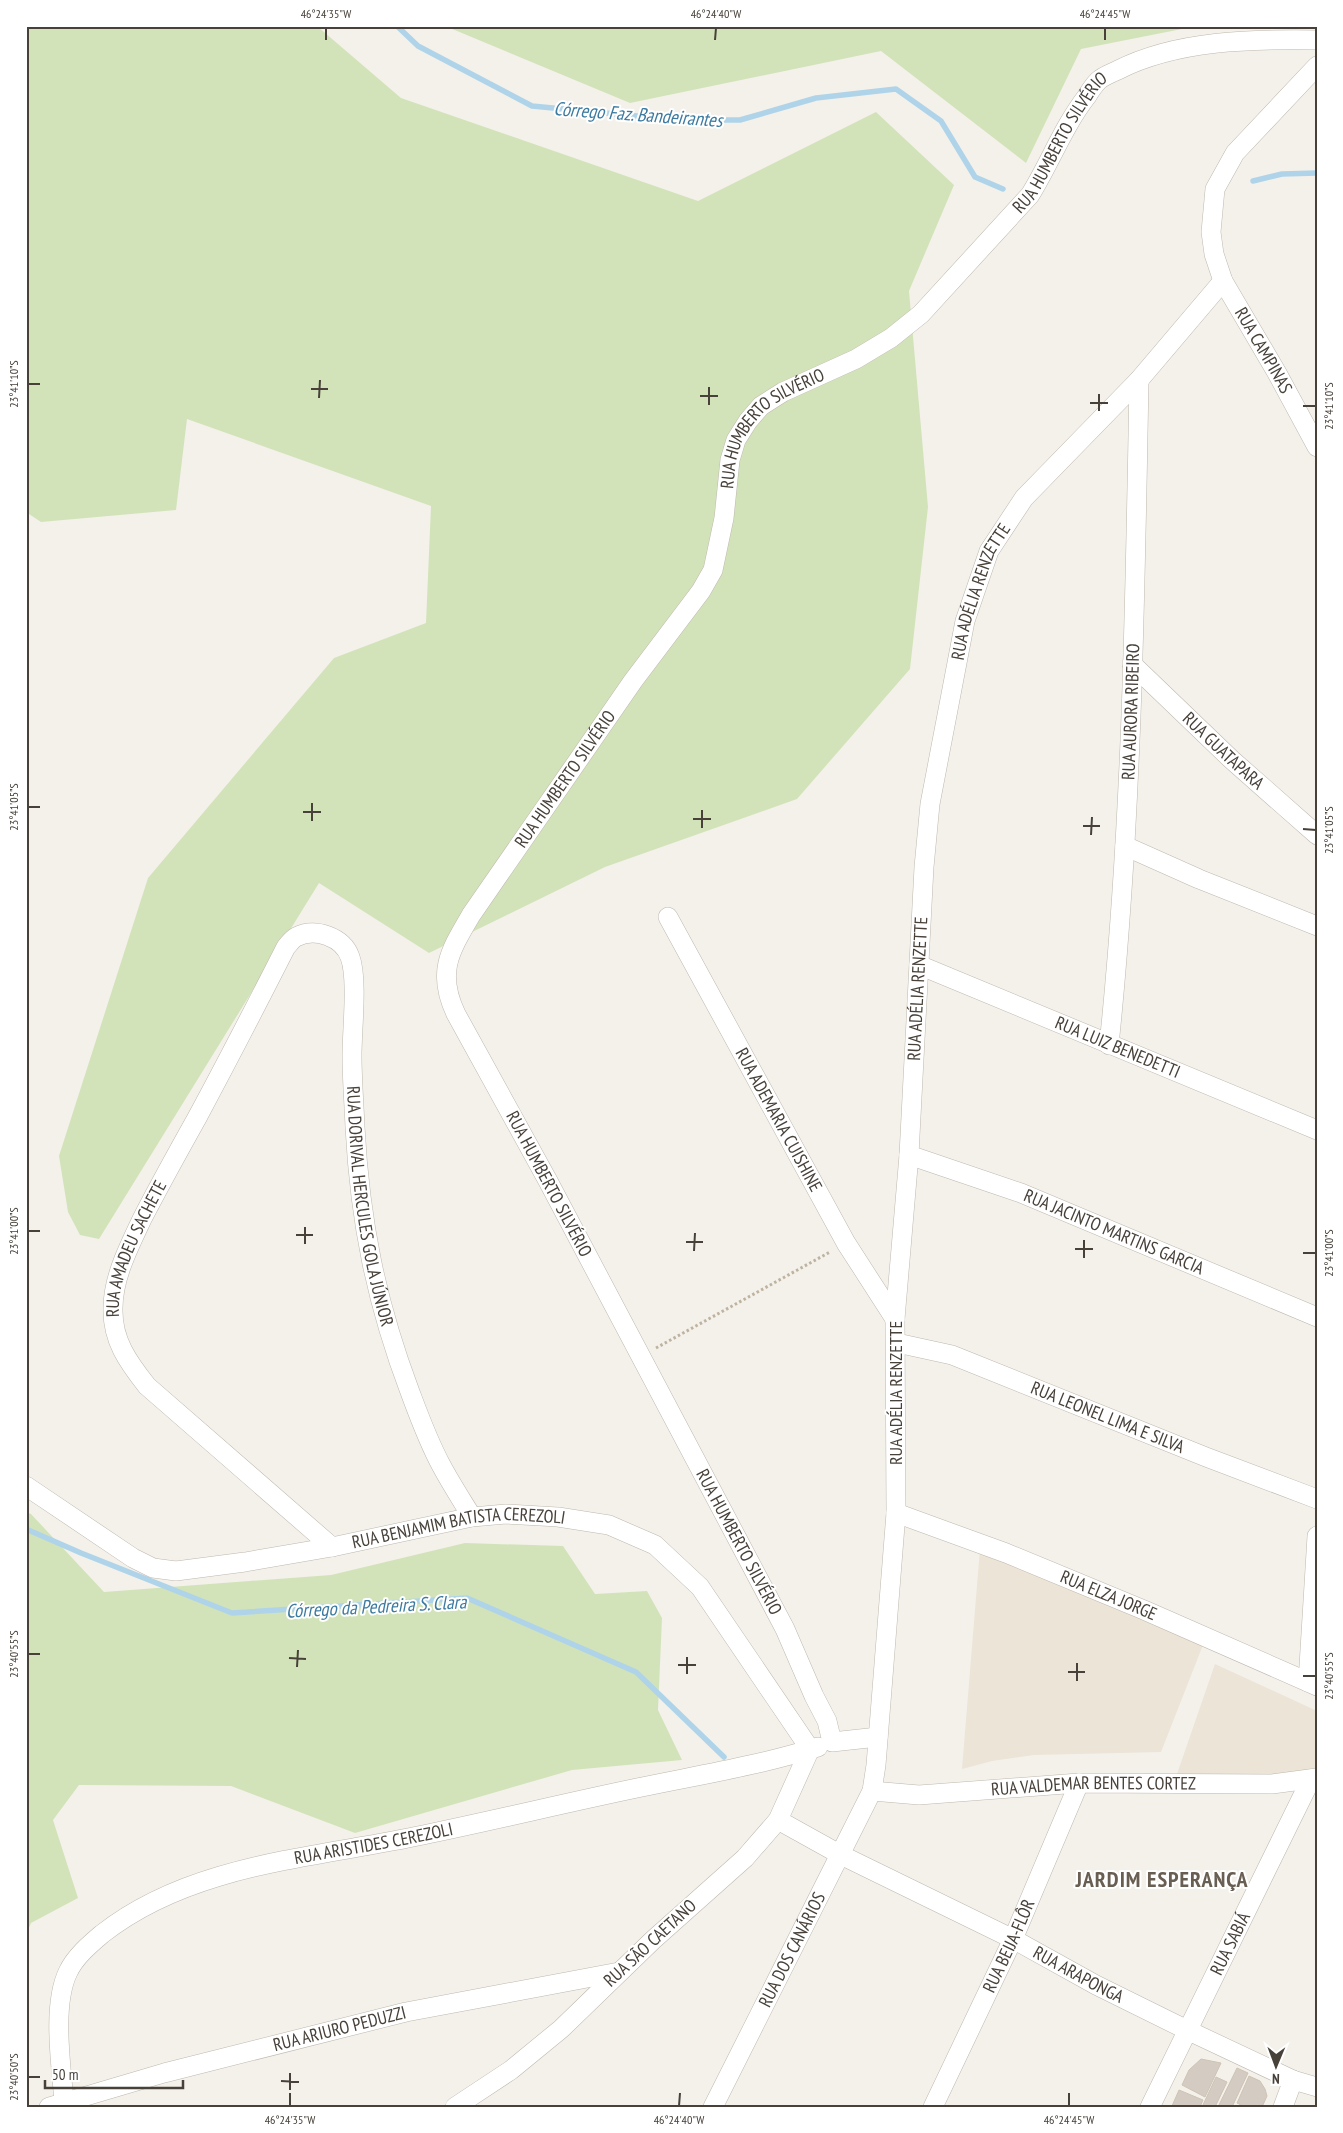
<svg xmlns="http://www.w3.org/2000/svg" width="1343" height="2133" viewBox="0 0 1343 2133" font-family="'PT Sans Narrow',sans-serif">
  <rect width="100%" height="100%" fill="#f4f1eb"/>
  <g fill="#ebe4d7">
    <path d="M980,1549L1203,1645L1161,1752L1034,1755L992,1761L962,1769Z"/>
    <path d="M1215,1664L1317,1711V1768L1303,1776L1277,1778L1177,1774Z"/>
  </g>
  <g fill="#d2e3b9">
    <path d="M26,26H317L401,98L698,201L876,112L954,185L909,291L928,507L910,669L797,799L605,867L429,953L319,883L99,1239L80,1235L68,1212L59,1156L148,878L334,658L426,623L431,506L187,419L176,510L41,522L26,512Z"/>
    <path d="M445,26H1197L1081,49L1026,163L881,51L630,103Z"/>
    <path d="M26,1512L31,1514L104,1592L331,1575L465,1543L563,1546L595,1594L647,1591L662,1618L658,1710L682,1760L572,1770L355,1833L231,1786L79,1785L53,1820L78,1898L31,1923L26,1935Z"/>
  </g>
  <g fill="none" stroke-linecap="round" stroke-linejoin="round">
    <g stroke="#afd4e9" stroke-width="5.5">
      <path d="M397,26L418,46L532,106L679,120H740L816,98L896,89L941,121L975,177L1003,189"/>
      <path d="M1253,181L1282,174L1317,173"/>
      <path d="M26,1529L81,1553L232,1613L467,1598L636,1672L724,1757"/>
    </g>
  </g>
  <g fill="#d4ccc2" stroke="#cec3b5">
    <path d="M1201,2059L1221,2063L1205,2097L1182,2085L1189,2070Z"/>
    <path d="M1237,2068L1248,2073L1232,2107H1218Z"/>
    <path d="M1249,2076L1260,2081L1265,2089L1267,2096L1262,2107H1245L1237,2103Z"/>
    <path d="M1216,2077L1227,2082L1215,2107H1202Z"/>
    <path d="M1179,2090L1203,2100L1200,2107L1172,2106Z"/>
  </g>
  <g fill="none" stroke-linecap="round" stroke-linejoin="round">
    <g stroke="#beb8ae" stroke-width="20">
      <g id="minor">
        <path id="s1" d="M1317,66L1235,153L1215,189L1211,232L1214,254L1223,281L1277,373L1317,447"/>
        <path id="s2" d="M1132,664L1232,760L1317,835"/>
        <path d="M1125,846L1199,879L1317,926"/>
        <path id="s3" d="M668,917L846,1243L895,1319"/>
        <path id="s4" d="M919,965L1317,1130"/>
        <path id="s5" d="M1109,1045C1132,824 1135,601 1139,380"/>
        <path id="s6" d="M909,1155L1021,1193L1317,1317"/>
        <path id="s7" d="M897,1343L952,1355L1206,1457L1317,1499"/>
        <path id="s8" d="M26,1486L133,1558L153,1568L176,1571L245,1562L332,1547L472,1517L506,1514L558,1517L609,1525L655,1545L700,1587L810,1749L778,1820L745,1858L653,1940L561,2029L511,2070L455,2107"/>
        <path id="s9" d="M896,1513L1006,1553L1144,1610L1317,1686"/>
        <path id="s10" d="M332,1547L147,1386C128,1362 112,1340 113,1308C113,1277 129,1247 142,1219C160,1184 179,1150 198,1116C228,1060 257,1004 286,947C289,944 292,939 296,937C315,927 343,937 350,957C358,979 352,1029 352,1055C352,1079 354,1103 355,1127C360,1222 376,1302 410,1392C419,1416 428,1441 441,1465C450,1482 461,1499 472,1517"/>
        <path d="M1308,1682L1317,1536"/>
        <path id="s11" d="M878,1737L832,1742L827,1721L814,1696L785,1629L548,1181L456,1014C436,972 450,951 471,915L633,681L701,591L713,570L724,518L730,460L736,440L748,421L761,406L783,392L856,359L891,338L921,314L1030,195C1050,163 1063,127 1087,96C1090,91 1094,85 1098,81C1103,76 1112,73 1118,70C1177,40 1252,39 1317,40"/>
        <path id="s12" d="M872,1791L919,1795L1079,1783L1272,1784L1317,1778"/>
        <path id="s13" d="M778,1820L841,1855L1013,1939L1096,1985L1187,2030L1293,2080L1317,2087"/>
        <path id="s14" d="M64,2101C61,2065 52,2005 68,1972C75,1957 89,1945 102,1934C192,1863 316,1858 423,1835C496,1820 569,1802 642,1787C700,1775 761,1765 818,1747"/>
        <path id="s15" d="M49,2107L164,2073L406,2012L619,1972"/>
        <path id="s16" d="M713,2107L872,1791L876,1765L896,1513L895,1319L909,1155L924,867L930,804L965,621L989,551L1024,498L1139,380L1223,281"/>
        <path id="s17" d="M933,2107L1013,1939L1079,1783"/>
        <path id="s18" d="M1150,2107L1311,1779"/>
        <path d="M1283,2107L1293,2080"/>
      </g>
    </g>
    <path stroke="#beb3a1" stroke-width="3" stroke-dasharray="2.5 2.5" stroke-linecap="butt" d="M656,1348L830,1252"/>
    <use href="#minor" stroke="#fff" stroke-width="19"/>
  </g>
  <path fill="none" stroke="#47413a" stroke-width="2" d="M326,40V28M715,40L716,28M1105,40V28M28,384H40M311,389H328M700,396H718M319,398L320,380M1090,403H1108M709,405V387M1303,406H1316M1099,411V394M28,807H40M303,812H321M693,819H711M312,821V803M1083,826H1100M702,828V810M1303,829L1316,830M1091,835L1092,817M28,1231H40M296,1235H313M686,1242H703M305,1244V1227M1075,1249H1093M694,1251L695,1233M1303,1253H1316M1084,1258V1240M28,1654H40M289,1658L306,1659M678,1665H696M297,1667L298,1650M1068,1672H1085M687,1674V1657M1303,1676H1316M1077,1681V1663M28,2077H40M281,2081L299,2082M290,2090V2073M290,2106V2093M679,2106L680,2093M1069,2106V2093"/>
  <g text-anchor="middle" stroke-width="4" stroke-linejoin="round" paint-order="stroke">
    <g font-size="18" fill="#47413a" stroke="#fff">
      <text dy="6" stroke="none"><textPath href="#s11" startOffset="1976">RUA HUMBERTO SILVÉRIO</textPath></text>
      <text dy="6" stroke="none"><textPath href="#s1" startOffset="335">RUA CAMPINAS</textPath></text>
      <text dy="6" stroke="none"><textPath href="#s11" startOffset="1558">RUA HUMBERTO SILVÉRIO</textPath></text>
      <text dy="6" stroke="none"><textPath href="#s16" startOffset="1562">RUA ADÉLIA RENZETTE</textPath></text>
      <text dy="6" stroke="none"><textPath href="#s5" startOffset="334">RUA AURORA RIBEIRO</textPath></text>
      <text dy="6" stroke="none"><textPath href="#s2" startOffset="126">RUA GUATAPARA</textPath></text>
      <text dy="6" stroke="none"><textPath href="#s11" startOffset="1138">RUA HUMBERTO SILVÉRIO</textPath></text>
      <text dy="6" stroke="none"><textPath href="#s16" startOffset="1158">RUA ADÉLIA RENZETTE</textPath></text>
      <text dy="6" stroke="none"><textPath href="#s4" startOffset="215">RUA LUIZ BENEDETTI</textPath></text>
      <text dy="6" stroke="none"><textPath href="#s3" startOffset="231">RUA ADEMARIA CUISHINE</textPath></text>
      <text transform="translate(549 1184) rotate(62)" y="6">RUA HUMBERTO SILVÉRIO</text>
      <text dy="6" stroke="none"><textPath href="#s10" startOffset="1064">RUA DORIVAL HERCULES GOLA JÚNIOR</textPath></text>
      <text dy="6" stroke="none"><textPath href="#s6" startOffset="219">RUA JACINTO MARTINS GARCIA</textPath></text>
      <text dy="6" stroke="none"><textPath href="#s10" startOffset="396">RUA AMADEU SACHETE</textPath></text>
      <text transform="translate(896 1393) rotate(-90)" y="6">RUA ADÉLIA RENZETTE</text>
      <text dy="6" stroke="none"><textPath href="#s7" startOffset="224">RUA LEONEL LIMA E SILVA</textPath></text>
      <text dy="6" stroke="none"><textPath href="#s8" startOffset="461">RUA BENJAMIM BATISTA CEREZOLI</textPath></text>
      <text transform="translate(739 1542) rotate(62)" y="6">RUA HUMBERTO SILVÉRIO</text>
      <text dy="6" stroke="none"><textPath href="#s9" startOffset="228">RUA ELZA JORGE</textPath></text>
      <text dy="6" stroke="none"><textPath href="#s12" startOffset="222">RUA VALDEMAR BENTES CORTEZ</textPath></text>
      <text dy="6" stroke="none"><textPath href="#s14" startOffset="471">RUA ARISTIDES CEREZOLI</textPath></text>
      <text transform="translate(650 1943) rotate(-43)" y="6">RUA SÃO CAETANO</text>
      <text dy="6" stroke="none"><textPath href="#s18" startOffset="182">RUA SABIÁ</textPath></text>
      <text dy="6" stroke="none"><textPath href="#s17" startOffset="178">RUA BEIJA-FLÔR</textPath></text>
      <text dy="6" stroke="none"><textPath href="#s16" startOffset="176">RUA DOS CANÁRIOS</textPath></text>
      <text dy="6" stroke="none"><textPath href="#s13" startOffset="338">RUA ARAPONGA</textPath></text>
      <text dy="6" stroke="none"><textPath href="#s15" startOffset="301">RUA ARIURO PEDUZZI</textPath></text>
    </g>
    <g font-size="19" font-style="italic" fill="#3c7aa0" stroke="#fff">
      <text transform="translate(638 114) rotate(4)" y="7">Córrego Faz. Bandeirantes</text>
      <text transform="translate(376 1606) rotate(-3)" y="7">Córrego da Pedreira S. Clara</text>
    </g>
    <g font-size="22" font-weight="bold" letter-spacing="1" fill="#695e52" stroke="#fff">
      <text x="1162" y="1887">JARDIM ESPERANÇA</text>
    </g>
  </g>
  <rect width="1343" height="2133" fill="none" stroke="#ffffff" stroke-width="55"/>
  <g transform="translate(1276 2066) rotate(181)" stroke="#ffffff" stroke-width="4" paint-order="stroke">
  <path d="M0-4L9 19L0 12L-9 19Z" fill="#47413a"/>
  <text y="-8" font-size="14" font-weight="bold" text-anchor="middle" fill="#47413a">N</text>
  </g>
  <path d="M45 2080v8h138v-8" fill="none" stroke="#47413a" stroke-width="2.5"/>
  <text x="52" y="2080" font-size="15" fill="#47413a" stroke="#ffffff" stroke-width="4" paint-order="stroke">50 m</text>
  <rect x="28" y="28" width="1288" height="2078" fill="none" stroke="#47413a" stroke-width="2"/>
  <g font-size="12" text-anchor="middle" fill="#47413a">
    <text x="326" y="18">46°24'35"W</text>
    <text x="716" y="18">46°24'40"W</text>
    <text x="1105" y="18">46°24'45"W</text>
    <text transform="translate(14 384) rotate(-90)" y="4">23°41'10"S</text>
    <text transform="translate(1329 406) rotate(-90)" y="4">23°41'10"S</text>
    <text transform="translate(14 807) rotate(-90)" y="4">23°41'05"S</text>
    <text transform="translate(1329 830) rotate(-90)" y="4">23°41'05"S</text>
    <text transform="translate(14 1231) rotate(-90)" y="4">23°41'00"S</text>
    <text transform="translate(1329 1253) rotate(-90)" y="4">23°41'00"S</text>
    <text transform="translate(14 1654) rotate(-90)" y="4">23°40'55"S</text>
    <text transform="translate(1329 1676) rotate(-90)" y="4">23°40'55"S</text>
    <text transform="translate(14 2077) rotate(-90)" y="4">23°40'50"S</text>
    <text x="290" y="2124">46°24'35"W</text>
    <text x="679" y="2124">46°24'40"W</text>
    <text x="1069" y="2124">46°24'45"W</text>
  </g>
</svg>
